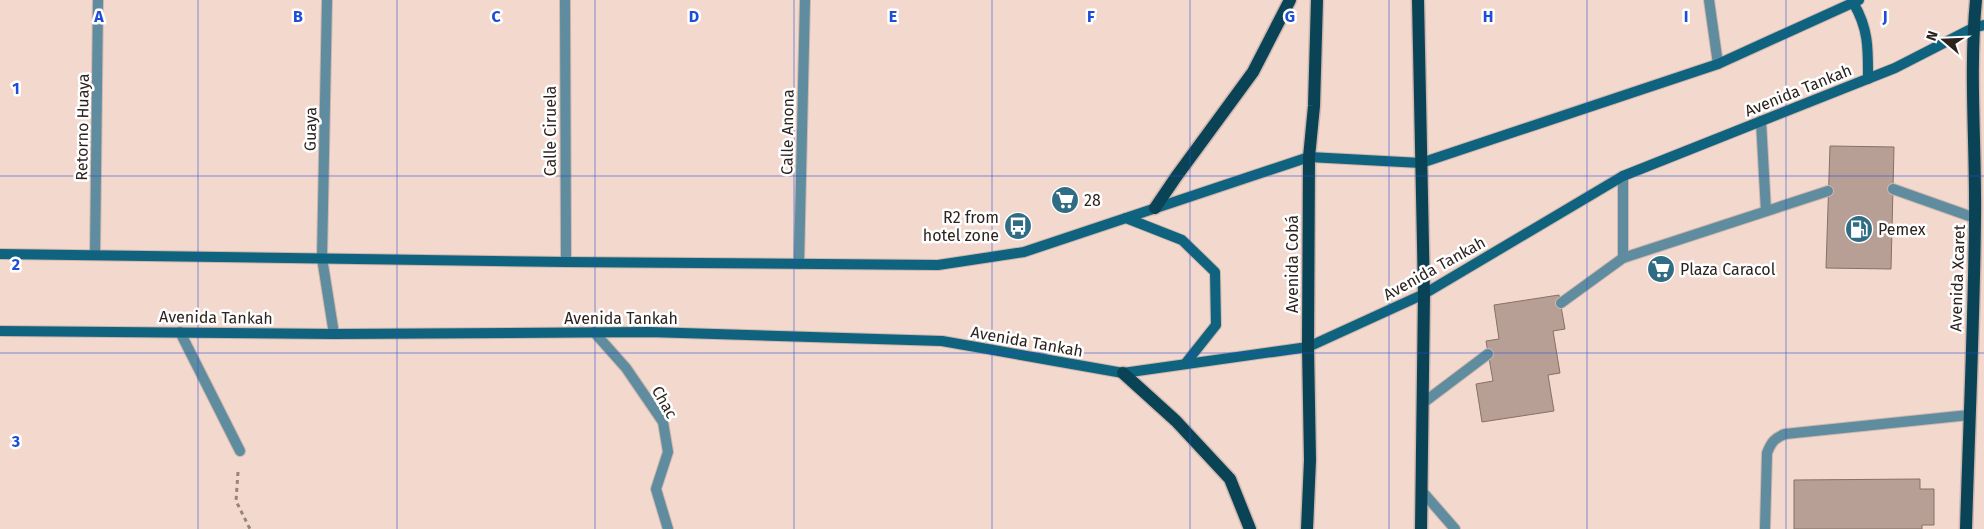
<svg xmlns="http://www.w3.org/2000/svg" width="1984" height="529" viewBox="0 0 1984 529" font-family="'Fira Sans',sans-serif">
  <rect width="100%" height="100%" fill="#f2d8cd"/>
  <g fill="#b89f95" stroke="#877067">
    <path d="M1830,146L1894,147L1891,269L1826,268Z"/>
    <path d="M1559,295L1565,329L1553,331L1560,373L1548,375L1554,411L1482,422L1476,384L1493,381L1486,341L1499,339L1494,305Z"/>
    <path d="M1920,479V489H1934V525H1922V529H1794V480Z"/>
  </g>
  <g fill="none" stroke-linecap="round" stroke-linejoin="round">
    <g stroke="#ceb7ae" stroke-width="12">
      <g id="lane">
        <path d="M1709,0L1718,64"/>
        <path d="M1761,121L1766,211"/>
        <path d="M1623,176V258"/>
        <path d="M1893,189L1975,218"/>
        <path d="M1561,303L1623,258L1828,191"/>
        <path d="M180,332L240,451"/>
        <path d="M1423,403L1488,354"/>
        <path d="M1765,529L1767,453C1771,443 1774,438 1785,434L1969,415"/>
      </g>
    </g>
    <g stroke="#ceb7ae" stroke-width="12">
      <g id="street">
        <path d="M327,0L322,258L334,334"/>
        <path d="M565,0L566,262"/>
        <path d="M95,255L98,0"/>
        <path d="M799,264L805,0"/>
        <path d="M594,332L626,368L663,422L668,452L656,489L668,529"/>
        <path d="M1421,490L1455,529"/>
      </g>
    </g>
    <g stroke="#ceb7ae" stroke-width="12">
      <g id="secondary">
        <path d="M1854,4C1869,30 1868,50 1868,79"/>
        <path d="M1126,218L1182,240L1215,272L1216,325L1185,364"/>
        <path d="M0,254L566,262L938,265L1024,252L1309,157L1421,163L1718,64L1859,0"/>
        <path d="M0,331L334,334L649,332L942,341L1123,373L1308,347L1424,294L1623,176L1895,68L1973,28L1984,25"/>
      </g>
    </g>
    <g stroke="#ceb7ae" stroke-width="15">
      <g id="primary">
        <path d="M1418,0L1424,294L1421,529"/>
        <path d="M1155,208L1176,177L1253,72L1290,0"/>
        <path d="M1123,373L1176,421L1230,479L1250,529"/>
        <path d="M1307,529L1310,460L1308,347L1309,157L1314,106L1317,0"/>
        <path d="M1966,529C1969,426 1974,322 1975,219C1976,146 1969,73 1976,0"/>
      </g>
    </g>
    <path stroke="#97857d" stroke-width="3" stroke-dasharray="4 4" stroke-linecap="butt" d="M238,472L236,501L250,529"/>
    <use href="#lane" stroke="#5f8c9e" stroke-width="10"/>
    <use href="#street" stroke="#5f8c9e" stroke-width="10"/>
    <use href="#secondary" stroke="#10637e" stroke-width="10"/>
    <use href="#primary" stroke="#0b4356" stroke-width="12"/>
  </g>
  <path fill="none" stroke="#1d4ed8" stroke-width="1" stroke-opacity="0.55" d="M198,0V529M397,0V529M595,0V529M794,0V529M992,0V529M1190,0V529M1389,0V529M1587,0V529M1786,0V529M0,176H1984M0,353H1984"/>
  <defs>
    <g id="supermarket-disc" transform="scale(1.4375)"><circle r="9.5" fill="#306c83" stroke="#fff"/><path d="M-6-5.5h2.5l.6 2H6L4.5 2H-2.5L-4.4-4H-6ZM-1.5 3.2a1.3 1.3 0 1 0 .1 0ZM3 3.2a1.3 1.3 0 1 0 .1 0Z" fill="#fff"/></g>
    <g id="bus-disc" transform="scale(1.4375)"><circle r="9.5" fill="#306c83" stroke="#fff"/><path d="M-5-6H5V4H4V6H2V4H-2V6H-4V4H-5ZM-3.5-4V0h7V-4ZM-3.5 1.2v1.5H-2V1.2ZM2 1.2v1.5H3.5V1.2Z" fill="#fff"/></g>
    <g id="fuel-disc" transform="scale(1.4375)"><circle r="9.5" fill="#306c83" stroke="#fff"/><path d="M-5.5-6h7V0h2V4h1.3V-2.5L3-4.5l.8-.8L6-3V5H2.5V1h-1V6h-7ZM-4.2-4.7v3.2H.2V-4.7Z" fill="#fff"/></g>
  </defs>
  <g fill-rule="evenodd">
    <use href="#supermarket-disc" x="1065" y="200"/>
    <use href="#bus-disc" x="1018" y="226"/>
    <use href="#fuel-disc" x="1859" y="229"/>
    <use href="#supermarket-disc" x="1661" y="269"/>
  </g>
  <g text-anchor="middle" stroke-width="5" stroke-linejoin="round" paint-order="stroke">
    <g font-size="16" fill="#2c221e" stroke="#fff">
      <text transform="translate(1798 90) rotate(-22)" y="6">Avenida Tankah</text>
      <text transform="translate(82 127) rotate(-89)" y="6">Retorno Huaya</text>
      <text transform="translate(310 129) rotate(-89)" y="6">Guaya</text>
      <text transform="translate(550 131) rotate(-90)" y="6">Calle Ciruela</text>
      <text transform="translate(787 132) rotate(-89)" y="6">Calle Anona</text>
      <text transform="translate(1292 264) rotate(-90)" y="6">Avenida Cobá</text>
      <text transform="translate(1434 268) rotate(-29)" y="6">Avenida Tankah</text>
      <text transform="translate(1957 278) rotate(-88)" y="6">Avenida Xcaret</text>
      <text transform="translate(216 317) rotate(1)" y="6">Avenida Tankah</text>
      <text x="621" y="324">Avenida Tankah</text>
      <text transform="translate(1027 341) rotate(10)" y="6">Avenida Tankah</text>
      <text transform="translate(665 402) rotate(60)" y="6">Chac</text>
    </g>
    <g font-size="16" fill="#2c221e" stroke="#fff" text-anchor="start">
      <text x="1084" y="206">28</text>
      <text x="999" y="223" text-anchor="end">R2 from<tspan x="999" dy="18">hotel zone</tspan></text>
      <text x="1878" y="235">Pemex</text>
      <text x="1680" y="275">Plaza Caracol</text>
    </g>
  </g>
  <g font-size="16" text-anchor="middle" font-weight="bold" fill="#1d4ed8" stroke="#fff" stroke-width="5" stroke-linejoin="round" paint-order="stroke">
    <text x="99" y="22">A</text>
    <text x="298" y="22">B</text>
    <text x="496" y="22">C</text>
    <text x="694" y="22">D</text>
    <text x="893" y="22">E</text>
    <text x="1091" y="22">F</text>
    <text x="1290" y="22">G</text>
    <text x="1488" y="22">H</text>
    <text x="1686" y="22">I</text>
    <text x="1885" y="22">J</text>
    <text x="16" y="94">1</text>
    <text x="16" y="270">2</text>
    <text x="16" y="447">3</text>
  </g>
  <g transform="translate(1944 40) rotate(289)" stroke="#ffffff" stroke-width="4" paint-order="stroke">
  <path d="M0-4L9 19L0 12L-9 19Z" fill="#2c221e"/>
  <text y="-8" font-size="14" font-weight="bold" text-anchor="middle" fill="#2c221e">N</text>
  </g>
</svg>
